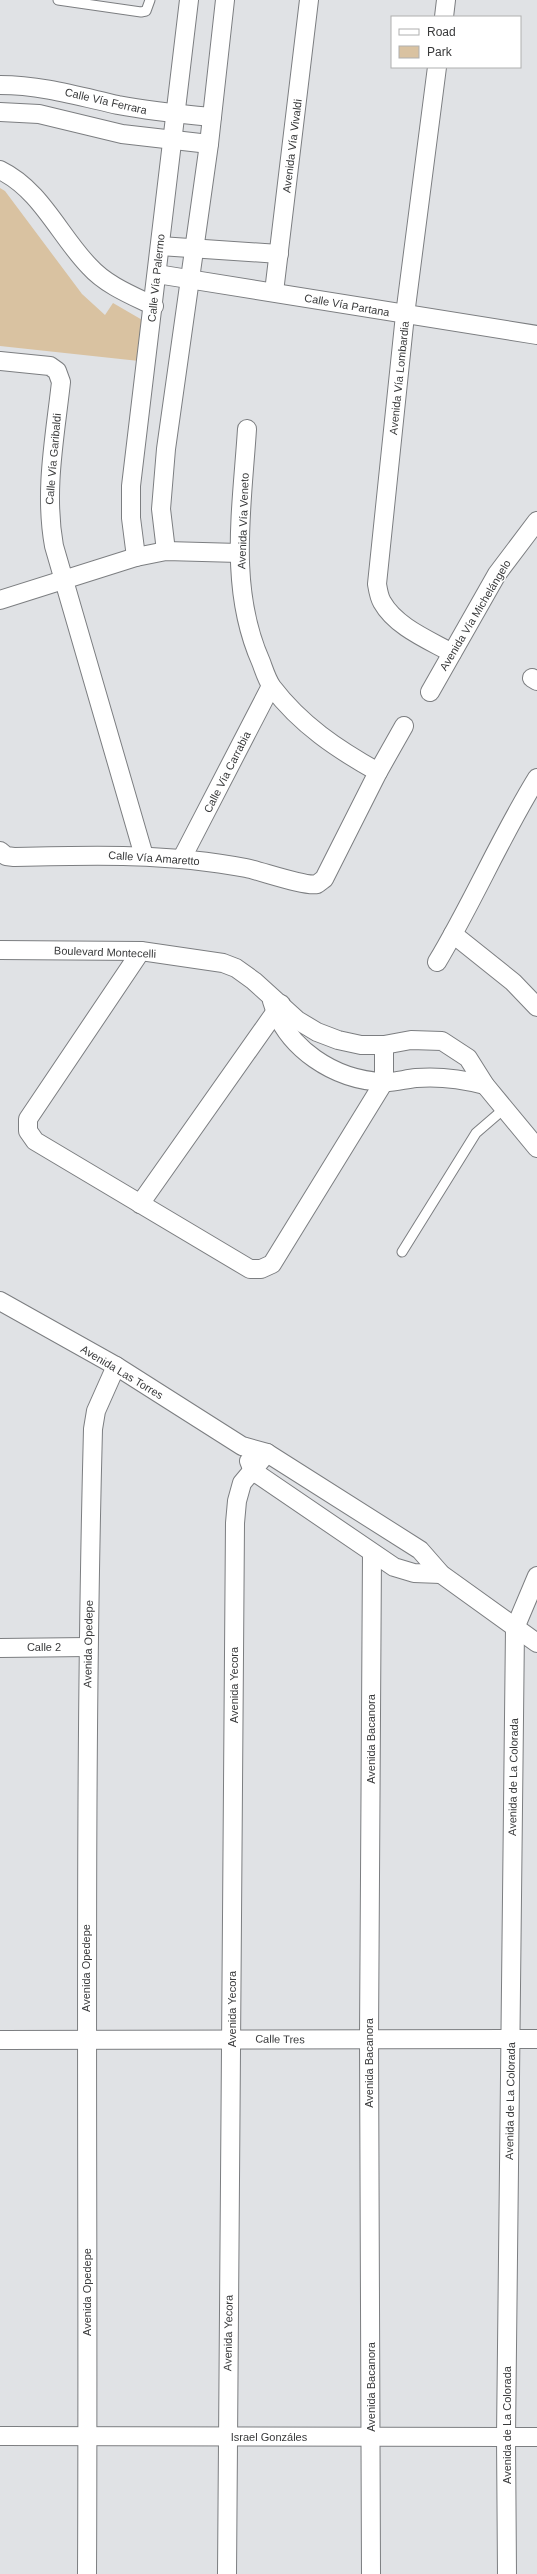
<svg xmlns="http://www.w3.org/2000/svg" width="537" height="2574" viewBox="0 0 537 2574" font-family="Arial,sans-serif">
  <rect width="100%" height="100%" fill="#e0e2e5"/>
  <path fill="#d9c2a1" d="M0,188L5,191L82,294L105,315L113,303L144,321L139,361L0,346Z"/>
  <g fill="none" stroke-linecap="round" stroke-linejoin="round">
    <g stroke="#7c7e81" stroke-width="11">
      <g id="service">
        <path d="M58,0L141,12L146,11L150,0"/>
        <path d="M402,1252L476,1133L505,1108"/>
      </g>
    </g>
    <g stroke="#7c7e81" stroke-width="20">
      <g id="minor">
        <path d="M444,17L446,0"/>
        <path d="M437,67L405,315L377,584C378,590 379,597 382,602C396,627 429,640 452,653"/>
        <path d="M0,85C41,85 78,96 118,105C149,111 180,114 212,117"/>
        <path d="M0,112L39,114L122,134L209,144"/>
        <path d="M0,170C41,190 59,235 89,266C106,285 131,295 154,306"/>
        <path d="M160,246L279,254"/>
        <path d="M157,274L537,335"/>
        <path d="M274,292L309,0"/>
        <path d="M0,361L50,366L57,371L61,382C55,437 44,491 54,546L144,856"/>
        <path d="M247,429C242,508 228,588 261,662C264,670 267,680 272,687C301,725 337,749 378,772"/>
        <path d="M166,551L161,509L166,449L209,144L225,0"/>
        <path d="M136,557L131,518V486L189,0"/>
        <path d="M0,600L136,557L166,551L239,553"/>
        <path d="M532,678L537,681"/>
        <path d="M430,692L497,574L537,521"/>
        <path d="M0,851L6,856L14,857C92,855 169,853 246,868C261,871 306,887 317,884C319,883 322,880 324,879L378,772L404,726"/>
        <path d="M182,858L271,686"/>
        <path d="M453,934L513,982L537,1007"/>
        <path d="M0,950L141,951L223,963L236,968L254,981L297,1020L317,1032L338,1040L361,1045H384L411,1040L442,1041L468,1058L485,1085L537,1148"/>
        <path d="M141,951L28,1119V1131L35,1141L250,1269H261L272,1264L384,1082V1045"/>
        <path d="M437,962C473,902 500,838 537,778"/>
        <path d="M272,1001C286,1049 335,1080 383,1082C393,1083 405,1079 416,1078C440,1076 462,1079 485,1085"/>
        <path d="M140,1204L281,1004"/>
        <path d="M0,1301L116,1366L242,1446L267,1453L420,1550L441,1574L537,1643"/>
        <path d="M249,1461L253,1471L394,1567L414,1573L441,1574"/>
        <path d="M0,1648L88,1647"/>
        <path d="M0,2040L537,2039"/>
        <path d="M0,2436L537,2437"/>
        <path d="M87,2574C89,2192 83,1811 93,1429L96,1411L116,1366"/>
        <path d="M227,2574L235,1523L237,1501L242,1483L267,1453"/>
        <path d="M371,2574L369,2039L372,1553"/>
        <path d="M507,2574L506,2437L515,1628L537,1576"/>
      </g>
    </g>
    <use href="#service" stroke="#fff" stroke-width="9"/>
    <use href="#minor" stroke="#fff" stroke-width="18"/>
  </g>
  <g text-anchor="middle" stroke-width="3" stroke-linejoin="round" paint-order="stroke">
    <g font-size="11" fill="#38393a" stroke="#fff">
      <text transform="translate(106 101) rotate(13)" y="4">Calle Vía Ferrara</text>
      <text transform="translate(292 146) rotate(-83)" y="4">Avenida Vía Vivaldi</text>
      <text transform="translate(156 278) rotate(-84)" y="4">Calle Vía Palermo</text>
      <text transform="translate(347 305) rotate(10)" y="4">Calle Vía Partana</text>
      <text transform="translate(399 378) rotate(-84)" y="4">Avenida Vía Lombardia</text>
      <text transform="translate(53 459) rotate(-85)" y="4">Calle Vía Garibaldi</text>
      <text transform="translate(243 521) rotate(-88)" y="4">Avenida Vía Veneto</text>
      <text transform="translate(475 615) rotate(-59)" y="4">Avenida Vía Michelángelo</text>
      <text transform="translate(227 772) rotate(-63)" y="4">Calle Vía Carrabia</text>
      <text transform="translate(154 858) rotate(4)" y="4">Calle Vía Amaretto</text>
      <text transform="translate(105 952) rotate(2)" y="4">Boulevard Montecelli</text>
      <text transform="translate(122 1372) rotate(31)" y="4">Avenida Las Torres</text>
      <text transform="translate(88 1644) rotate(-89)" y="4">Avenida Opedepe</text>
      <text x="44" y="1651">Calle 2</text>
      <text transform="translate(234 1685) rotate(-90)" y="4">Avenida Yecora</text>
      <text transform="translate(371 1739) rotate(-90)" y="4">Avenida Bacanora</text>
      <text transform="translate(513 1777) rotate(-89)" y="4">Avenida de La Colorada</text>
      <text transform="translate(86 1968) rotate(-90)" y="4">Avenida Opedepe</text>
      <text transform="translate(232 2009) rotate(-90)" y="4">Avenida Yecora</text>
      <text transform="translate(280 2039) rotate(1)" y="4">Calle Tres</text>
      <text transform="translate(369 2063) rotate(-90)" y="4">Avenida Bacanora</text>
      <text transform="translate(510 2101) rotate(-89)" y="4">Avenida de La Colorada</text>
      <text transform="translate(87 2292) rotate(-90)" y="4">Avenida Opedepe</text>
      <text transform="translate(228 2333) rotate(-89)" y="4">Avenida Yecora</text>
      <text transform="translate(371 2387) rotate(-90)" y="4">Avenida Bacanora</text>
      <text transform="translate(507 2425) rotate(-90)" y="4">Avenida de La Colorada</text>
      <text x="269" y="2441">Israel Gonzáles</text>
    </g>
  </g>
  <rect x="391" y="16" width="130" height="52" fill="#ffffff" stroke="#afb0b0"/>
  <rect x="399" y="29" width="20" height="6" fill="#ffffff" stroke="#afb0b0"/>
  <text x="427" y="36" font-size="12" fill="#38393a">Road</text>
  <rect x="399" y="46" width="20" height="12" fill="#d9c2a1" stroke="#afb0b0"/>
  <text x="427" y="56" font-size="12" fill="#38393a">Park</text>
</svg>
